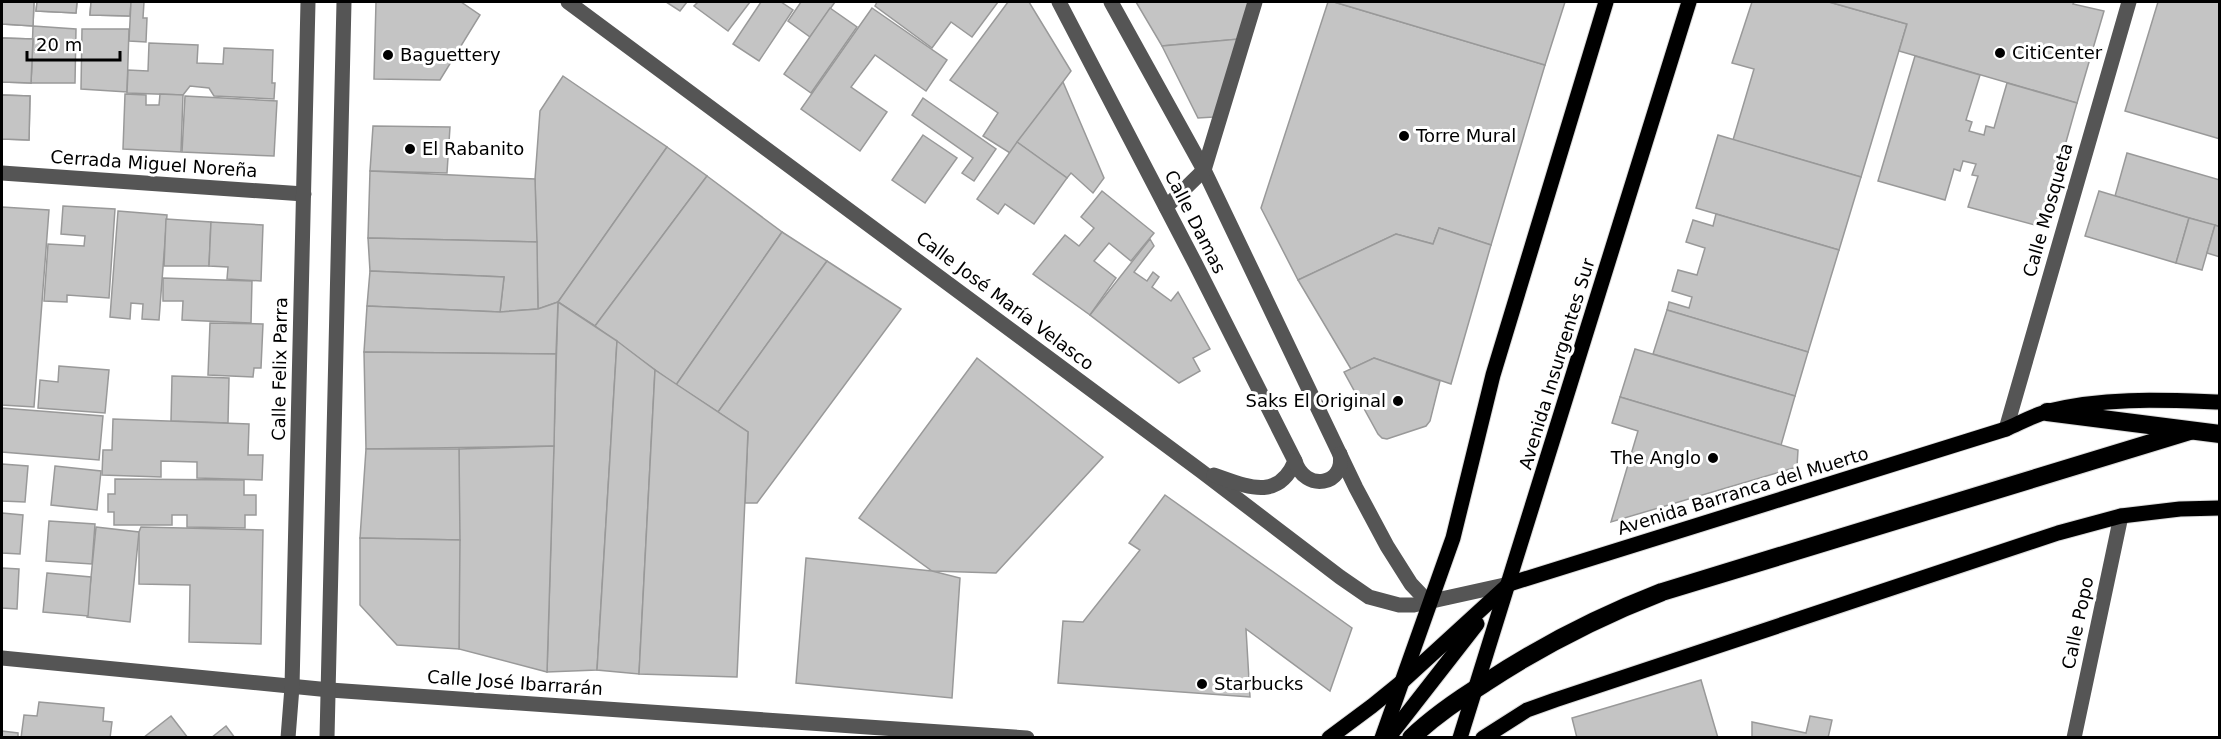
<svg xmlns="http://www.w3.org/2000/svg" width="2221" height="739" viewBox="0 0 2221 739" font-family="'DejaVu Sans',sans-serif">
  <rect width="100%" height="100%" fill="#fff"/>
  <g fill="#c4c4c4" stroke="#999" stroke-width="1.5">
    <path d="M2,2H34L33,26L2,24Z"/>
    <path d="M2,2H34L33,26L2,24Z"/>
    <path d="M37,2H77L76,13L36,11Z"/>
    <path d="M37,2H77L76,13L36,11Z"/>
    <path d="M91,2H131L130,16L90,15Z"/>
    <path d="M91,2H131L130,16L90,15Z"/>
    <path d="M131,2H144L143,18H147L146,42L129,41Z"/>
    <path d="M376,2H461L480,15L440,80L374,79Z"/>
    <path d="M666,2H687L680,11Z"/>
    <path d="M698,2H750L728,31L694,6Z"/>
    <path d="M761,2H781L793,10L759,61L733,44Z"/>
    <path d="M801,2H835L810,37L788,21Z"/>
    <path d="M877,2H998L972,37L951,22L932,48L875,6Z"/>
    <path d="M1008,2H1029L1071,71L1010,153L983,136L998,113L950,80Z"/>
    <path d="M1136,2H1251L1239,39L1162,46Z"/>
    <path d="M1328,2H1334L1545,65L1491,245L1439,228L1433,244L1396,234L1298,280L1261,208Z"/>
    <path d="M1334,2H1565L1545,65Z"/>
    <path d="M1752,2H1829L1907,24L1861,177L1733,140L1754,69L1732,63Z"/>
    <path d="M1829,2H2074L2073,4L2104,11L2077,103L1899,51L1907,24Z"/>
    <path d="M2158,2H2220V139L2125,111Z"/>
    <path d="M830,8L857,27L811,93L784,74Z"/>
    <path d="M872,8L947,60L926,91L875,55L851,87L887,112L860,151L801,109Z"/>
    <path d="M33,26L76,29L75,83H31Z"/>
    <path d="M82,29H129L127,92L81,89Z"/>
    <path d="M2,38L33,39L31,83L2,82Z"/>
    <path d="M2,38L33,39L31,83L2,82Z"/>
    <path d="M1239,39L1214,117L1198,118L1162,46Z"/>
    <path d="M149,43L198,45L197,63L223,64L224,48L273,50L272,83H275L274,99L214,96L209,88L190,86L183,95L127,93L128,70L148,71Z"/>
    <path d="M1915,56L1980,75L1966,120L1972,122L1969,131L1984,135L1986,126L1994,128L2007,83L2077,103L2042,227L1968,207L1978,176L1972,175L1976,164L1963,161L1960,171L1954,169L1945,200L1878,181Z"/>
    <path d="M563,76L667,147L558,302L538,309L535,179L540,111Z"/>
    <path d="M1063,82L1104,178L1093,193L1071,173L1067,178L1017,142Z"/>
    <path d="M125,94L146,95V105H159L160,94L183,95L181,152L123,149Z"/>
    <path d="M2,95L30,96L29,140L2,139Z"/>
    <path d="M2,95L30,96L29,140L2,139Z"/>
    <path d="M185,96L277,101L274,156L182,152Z"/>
    <path d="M923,98L996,149L974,181L962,173L973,158L912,115Z"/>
    <path d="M373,126L450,127L447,173L370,171Z"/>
    <path d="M923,135L957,158L925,203L892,180Z"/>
    <path d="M1718,135L1861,177L1839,250L1696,208Z"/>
    <path d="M1017,142L1067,178L1034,224L1005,204L998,214L977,199Z"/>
    <path d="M667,147L707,176L595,326L558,302Z"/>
    <path d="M2127,153L2220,180V227L2115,196Z"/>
    <path d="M370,171L535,179L537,242L368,238Z"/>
    <path d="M707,176L782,232L676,385L595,326Z"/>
    <path d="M1102,191L1154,233L1131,261L1109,243L1094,261L1116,278L1090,315L1033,274L1065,235L1079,246L1094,228L1081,217Z"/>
    <path d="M2099,191L2189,218L2176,263L2085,236Z"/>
    <path d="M63,206L115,209L109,298L67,295V302L44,301L48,244L84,246L85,236L61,234Z"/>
    <path d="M2,207L49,210L34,407L2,405Z"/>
    <path d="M118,211L167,215L159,320L142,319L143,304L131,303L130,319L110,317Z"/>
    <path d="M1716,214L1839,250L1808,352L1667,310L1669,302L1689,308L1692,297L1672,291L1678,270L1697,275L1705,248L1686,242L1693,220L1713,226Z"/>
    <path d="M2189,218L2215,225L2202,270L2176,263Z"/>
    <path d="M166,219L211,222L209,266H164Z"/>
    <path d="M211,222L263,225L261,281L227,279L228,267L209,266Z"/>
    <path d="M2215,225L2220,227V257L2207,253Z"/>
    <path d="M1439,228L1491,245L1451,384L1374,358L1351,369L1298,280L1396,234L1433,244Z"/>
    <path d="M782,232L827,261L718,412L676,385Z"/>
    <path d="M368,238L537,242L538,309L500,312L504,277L370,271Z"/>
    <path d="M1150,239L1154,246L1134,272L1147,281L1153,272L1159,277L1152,287L1171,301L1178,292L1210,349L1193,358L1200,371L1179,383L1090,315Z"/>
    <path d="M827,261L901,309L757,503H745L748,432L718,412Z"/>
    <path d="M370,271L504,277L500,312L367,306Z"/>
    <path d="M163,278L252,281L251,323L182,320L183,301H163Z"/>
    <path d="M558,302L617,341L597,670L547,672Z"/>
    <path d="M558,302L556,354L364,352L367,306L500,312L538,309Z"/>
    <path d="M1667,310L1808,352L1795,396L1653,354Z"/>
    <path d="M210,323L263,324L261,368H254L253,377L208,375Z"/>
    <path d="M617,341L655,370L639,674L597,670Z"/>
    <path d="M1635,349L1795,396L1781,445L1620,397Z"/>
    <path d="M364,352L556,354L554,446L366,449Z"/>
    <path d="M977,358L1103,457L996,573L932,571L859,518Z"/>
    <path d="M1374,358L1440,381L1430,421L1426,426L1387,439L1382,438L1378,434L1344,372Z"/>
    <path d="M59,366L109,370L105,413L38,408L40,380L58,382Z"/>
    <path d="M655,370L748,432L737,677L639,674Z"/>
    <path d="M172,376L229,378L228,423L171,421Z"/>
    <path d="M1620,397L1798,450L1797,467L1611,522L1638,431L1612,423Z"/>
    <path d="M2,408L103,416L99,460L2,452Z"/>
    <path d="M113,419L249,424L248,455H263L262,480L197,478V462L161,461V477L102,475L103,450H112Z"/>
    <path d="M554,446L547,672L459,649V449Z"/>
    <path d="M366,449H459L460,540L360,538Z"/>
    <path d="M2,464L28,466L25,502L2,501Z"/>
    <path d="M55,466L101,471L97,510L51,505Z"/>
    <path d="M115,479L244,480V495H256V515H245V528L187,527V515H172V525H114V512H108V494H115Z"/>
    <path d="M1165,495L1352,628L1330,691L1246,629L1250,697L1058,683L1063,621L1083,622L1140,550L1129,543Z"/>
    <path d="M2,513L23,515L20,554L2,553Z"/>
    <path d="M49,521L95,524L92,564L46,561Z"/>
    <path d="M96,527L139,532L130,622L87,617Z"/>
    <path d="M141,527L263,530L261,644L189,642L190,585L139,584V532Z"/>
    <path d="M360,538L460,540L459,649L397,645L360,605Z"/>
    <path d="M806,558L932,571L960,578L952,698L796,683Z"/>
    <path d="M2,568L19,569L17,609L2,608Z"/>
    <path d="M47,573L91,577L88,616L43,612Z"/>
    <path d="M1701,680L1718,738H1577L1572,718Z"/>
    <path d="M39,702L104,708L103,721L112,722L110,738H21L24,715L37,716Z"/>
    <path d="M171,716L188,738H143Z"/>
    <path d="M1810,716L1832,720L1828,738H1752V722L1806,733Z"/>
    <path d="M226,726L235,738H211Z"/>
    <path d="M2,731L18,733V738H2Z"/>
  </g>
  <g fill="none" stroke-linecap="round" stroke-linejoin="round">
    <g stroke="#dbdbdb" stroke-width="17">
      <g id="major">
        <path d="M1329,738L1372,706L1404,680L1509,584L2006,429C2020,423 2034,415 2049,411C2105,397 2162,400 2220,402"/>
        <path d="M1382,738L1453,538L1493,375L1606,2"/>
        <path d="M1388,738L1477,624"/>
        <path d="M1460,738L1689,2"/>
        <path d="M1483,738L1527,710L1555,700L2058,533L2121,516L2180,509L2220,508"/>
      </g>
    </g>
    <g stroke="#dbdbdb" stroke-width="20">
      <g id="highway">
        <path d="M2047,412L2220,434"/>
        <path d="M1411,738C1434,716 1459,699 1485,683C1541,646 1600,616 1662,592L2190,431"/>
      </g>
    </g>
    <g stroke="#555" stroke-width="15">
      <path d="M568,2L1201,471L1340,577L1369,597L1399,605H1414L1509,584"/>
      <path d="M1059,2L1195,263L1295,461C1278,502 1246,486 1214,475"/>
      <path d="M1111,2L1204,170L1356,488L1387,546L1411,584L1429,603"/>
      <path d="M2,173L304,194"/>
      <path d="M1166,207L1204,170L1255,2"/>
      <path d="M2006,429L2129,2"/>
      <path d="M1295,461C1305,493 1346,485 1340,454"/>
      <path d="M2,658L330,690L1027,738"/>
      <path d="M288,738L292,687L308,2"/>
      <path d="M327,738L344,2"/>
      <path d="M2074,738L2121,516"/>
    </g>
    <use href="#major" stroke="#000" stroke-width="15"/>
    <use href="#highway" stroke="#000" stroke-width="18"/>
  </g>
  <g fill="#000" stroke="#fff" stroke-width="2">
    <circle cx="2000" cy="53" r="6"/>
    <circle cx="388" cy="55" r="6"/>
    <circle cx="1404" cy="136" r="6"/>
    <circle cx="410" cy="149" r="6"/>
    <circle cx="1398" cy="401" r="6"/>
    <circle cx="1713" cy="458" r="6"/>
    <circle cx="1202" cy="684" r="6"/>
  </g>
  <g text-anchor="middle" stroke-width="6" stroke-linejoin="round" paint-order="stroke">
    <g font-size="18" fill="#000" stroke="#fff" text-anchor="start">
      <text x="2012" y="59">CitiCenter</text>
      <text x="400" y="61">Baguettery</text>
      <text x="1416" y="142">Torre Mural</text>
      <text x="422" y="155">El Rabanito</text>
      <text x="1386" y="407" text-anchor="end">Saks El Original</text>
      <text x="1701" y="464" text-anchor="end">The Anglo</text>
      <text x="1214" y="690">Starbucks</text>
    </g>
    <g font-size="18" fill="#000" stroke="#fff">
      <text transform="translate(154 164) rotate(4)" y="6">Cerrada Miguel Noreña</text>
      <text transform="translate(2048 210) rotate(-74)" y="6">Calle Mosqueta</text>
      <text transform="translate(1195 222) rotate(63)" y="6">Calle Damas</text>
      <text transform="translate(1005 301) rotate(37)" y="6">Calle José María Velasco</text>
      <text transform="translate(1557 364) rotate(-73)" y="6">Avenida Insurgentes Sur</text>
      <text transform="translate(280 369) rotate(-89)" y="6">Calle Felix Parra</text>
      <text transform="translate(1743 491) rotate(-17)" y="6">Avenida Barranca del Muerto</text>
      <text transform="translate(2078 623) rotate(-78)" y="6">Calle Popo</text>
      <text transform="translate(515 683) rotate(4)" y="6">Calle José Ibarrarán</text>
    </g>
  </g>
  <rect width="2221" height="739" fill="none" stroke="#000000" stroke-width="6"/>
  <path d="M27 51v9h93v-9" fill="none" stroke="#000000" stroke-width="3"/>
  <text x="36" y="51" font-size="18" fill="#000000" stroke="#ffffff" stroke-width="4.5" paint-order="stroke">20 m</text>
</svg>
